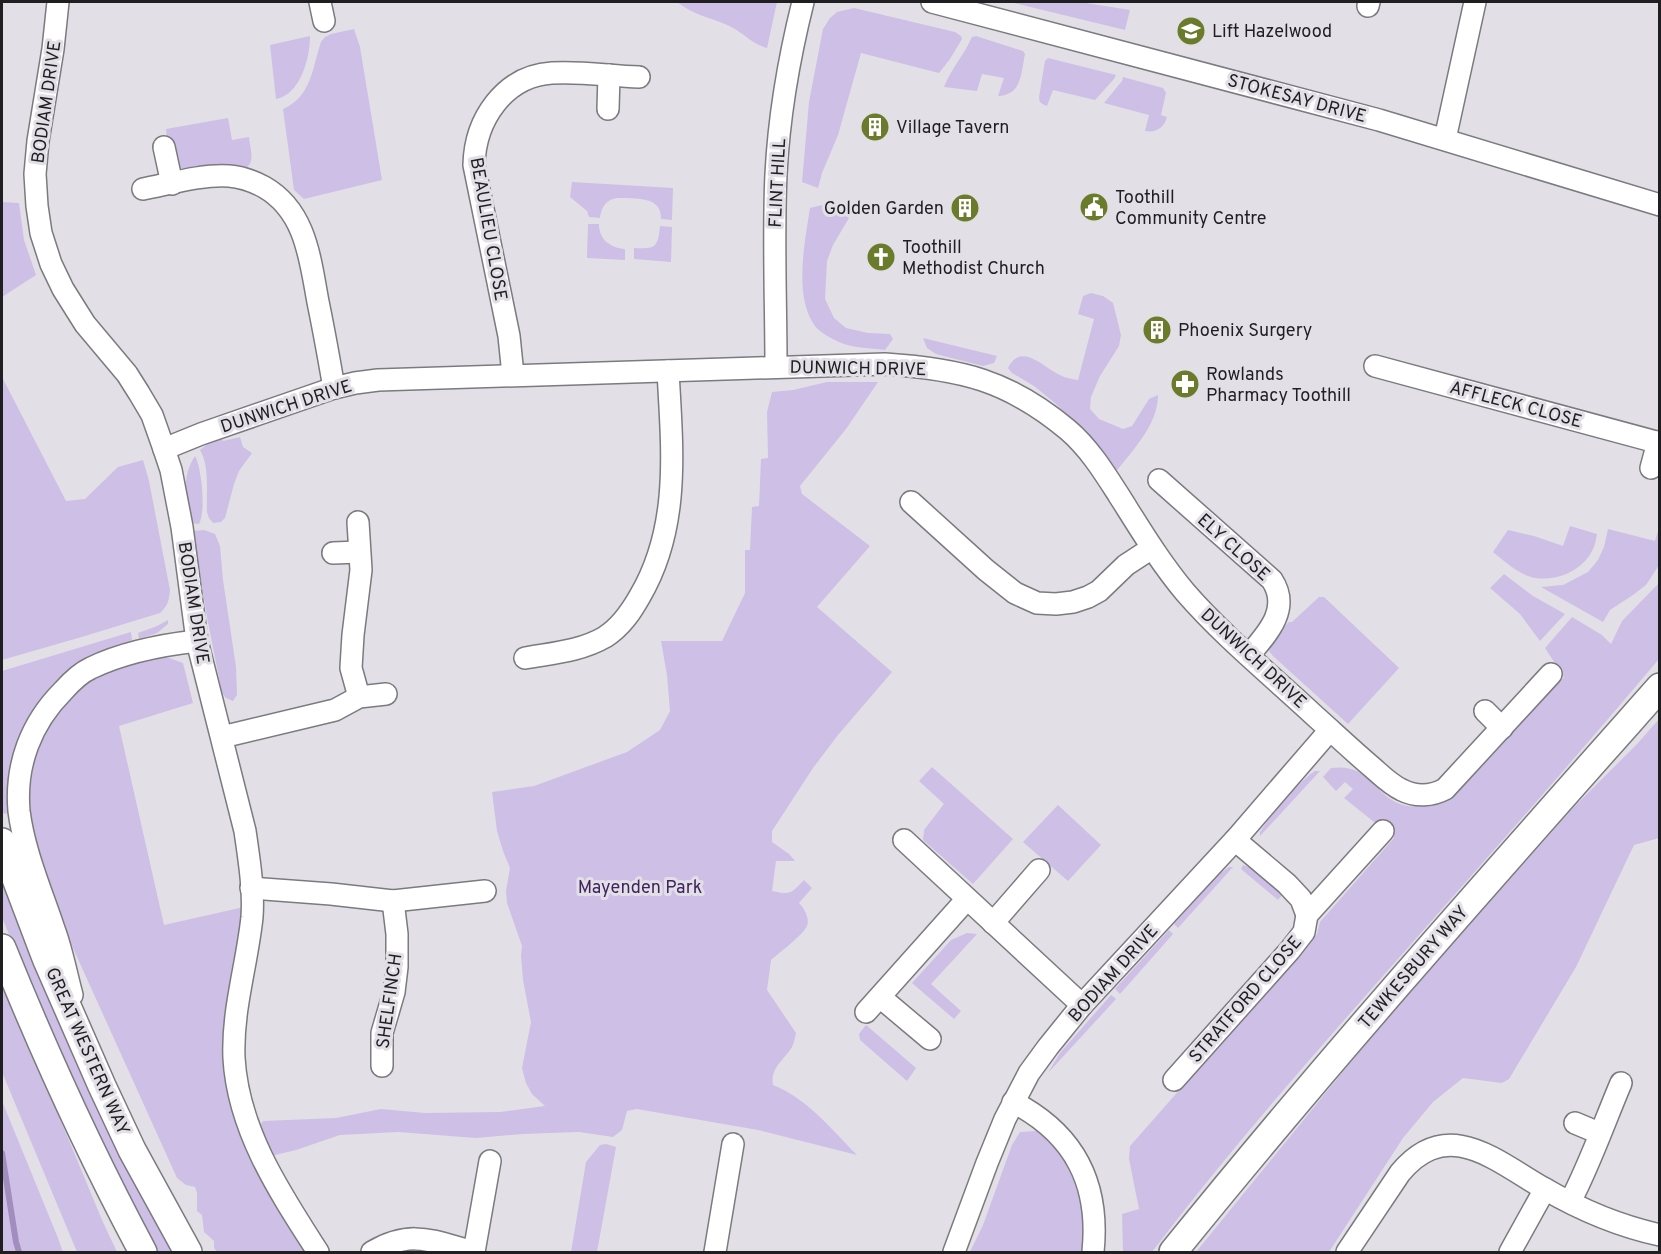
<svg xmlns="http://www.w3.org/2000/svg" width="1661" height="1254" viewBox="0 0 1661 1254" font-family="Overpass,sans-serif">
  <rect width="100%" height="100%" fill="#e2e0e6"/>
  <g fill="#cebfe6">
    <path d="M677,2H777L767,48C751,44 741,30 725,24C708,17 692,14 677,2Z"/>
    <path d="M1010,2H1080L1130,10L1125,30Z"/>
    <path d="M854,8L955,32L961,36L962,39L950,59L939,73L861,53L838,135L822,173L818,188L802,182L809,102L823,29L830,18L837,12Z"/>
    <path d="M354,29L360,47L382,180L304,199L294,190L283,109C312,96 312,68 321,42L325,37L331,34Z"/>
    <path d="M310,36C310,57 301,94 276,99L270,45Z"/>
    <path d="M976,36L1023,51L1025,54C1021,73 1022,95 998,96L1004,78L982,74L977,91L944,87C951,69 964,55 972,37Z"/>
    <path d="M1048,58L1116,75L1114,79L1095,100L1053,90L1047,106C1042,104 1039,103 1039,97L1045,61Z"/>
    <path d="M1123,77L1163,88L1166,93L1161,115L1167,117C1164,128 1156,133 1145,131L1149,115L1104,103L1122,81Z"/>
    <path d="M228,118L232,140L249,137C250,149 256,162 245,169L186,170C168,164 168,146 166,129Z"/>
    <path d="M572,182L673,188L672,220L661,219C662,195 634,199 617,198C606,199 601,208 600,218L589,217L587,211L570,197Z"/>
    <path d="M2,202L19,203L24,240L36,275L2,297Z"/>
    <path d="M822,205L839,209L849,218L833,245L827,261L825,299L834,318L846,328L868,333L890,334L893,339L885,350C870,348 852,348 839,342C830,338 817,331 813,323C794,293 805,241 810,208Z"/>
    <path d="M588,224H599C599,240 611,248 625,249V260L587,258Z"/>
    <path d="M660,226L672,227L671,262L634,259V248C655,249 658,248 660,226Z"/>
    <path d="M1091,293L1103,296L1113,303L1121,335L1119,346L1100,376L1091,397L1090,409L1099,419L1123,429L1132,426L1149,399L1158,395C1158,425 1132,451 1115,473L1075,422L1055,403L1034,386L1012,373L1008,368C1021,341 1044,368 1060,375C1065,378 1072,379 1078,380L1094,319L1078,314L1083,296Z"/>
    <path d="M923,338L997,356L994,363L983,366L936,354L927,348Z"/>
    <path d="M2,377L66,501L85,499L118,467L143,460L149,481L170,590C169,600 168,606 160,613L85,636L2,660Z"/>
    <path d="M827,382H878L846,429L800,486L802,494L870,546L817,607L892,672L838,735L813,768L772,831V842L789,854L795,861H776L772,891C790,895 791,894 804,880L812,888L799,903C804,908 810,918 807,926C803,935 779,953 771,960L767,990L796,1033C795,1038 794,1043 792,1047C784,1060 770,1068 773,1085C807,1098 832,1130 857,1155L758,1130L637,1109L627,1111L622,1130L613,1137L579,1132L523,1134L476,1138L398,1132L340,1135L296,1150L271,1156L259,1127L263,1121L336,1118L381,1109L425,1113L500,1112L545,1106L532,1094L526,1083L522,1068L531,1022L523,980L521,956L522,946L507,903L506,891L510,868L503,851L497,831L492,792L534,786L627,752L660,730L670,711L667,675L661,641H722L745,593V550H750L752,507L759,506L761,459L768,458L767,412L772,392L793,390Z"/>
    <path d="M240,437L243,447L252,453L239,471L234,484L225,518L221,522L213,523L209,518L207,512C206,493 210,467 200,450L210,442L222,438L223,441Z"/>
    <path d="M195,456C202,469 206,512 199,524L192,523C187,498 180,479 195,456Z"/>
    <path d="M1570,526L1597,534C1596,539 1595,546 1592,551C1581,573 1550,584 1528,576C1515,571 1504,561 1493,552L1508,530L1534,536L1563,546Z"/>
    <path d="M1659,528V565L1646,585L1633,595L1610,610L1603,622L1541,587L1563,585L1588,572L1598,560L1604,547L1608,529L1655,541Z"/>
    <path d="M204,530L215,534L220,546L223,580L236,667L237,695L233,701L226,698L222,693L207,617L193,531Z"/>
    <path d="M1504,574L1533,596L1565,614L1540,641L1520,614L1490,588Z"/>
    <path d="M1659,583V659C1578,755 1495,849 1412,943C1323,1044 1233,1145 1152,1252H1123L1122,1214L1139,1209L1129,1159L1130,1146L1317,934L1320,922L1394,838L1344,798L1353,789L1345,782L1336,791L1323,777L1331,768C1370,763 1372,793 1400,804C1410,808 1421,806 1432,804L1552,686L1557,685L1564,677L1545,648L1572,617L1602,635L1611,644L1622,621Z"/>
    <path d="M1319,597H1324L1399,668L1348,724L1273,656L1269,651C1271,639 1280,630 1289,622H1292Z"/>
    <path d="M168,620V624L157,633L139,639L138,633L157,626Z"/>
    <path d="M131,632L132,640C112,647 90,654 73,667C26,701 4,756 8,813L4,814L2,808V671Z"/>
    <path d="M157,658H169L183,663L193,703L119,726L164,925L244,907L229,1076L306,1252H217L214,1248V1241L204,1232L202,1215L197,1211V1193L195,1187L186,1185L177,1178L59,917L31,829L29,796L35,757L41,739L48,723L71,695L85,683L100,674L141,660Z"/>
    <path d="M1659,719V838L1634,845L1576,967L1509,1079L1502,1083L1463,1078L1433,1102L1403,1138L1329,1252H1196L1341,1074L1405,997L1573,808L1638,743Z"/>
    <path d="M932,767L1013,839L973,884L923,840L924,830L944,804L919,781Z"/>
    <path d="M1315,771H1320L1260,836V832C1270,816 1300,780 1315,771Z"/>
    <path d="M1058,805L1101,845L1068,881L1023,842Z"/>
    <path d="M1243,865L1258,871L1283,894L1278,900L1241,869Z"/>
    <path d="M1229,867H1233L1178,928L1174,924L1219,874Z"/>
    <path d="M2,877L116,1144L172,1252H157L100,1142L35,999L2,917Z"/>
    <path d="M1169,930L1173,934L1120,994L1115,989Z"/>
    <path d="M967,933L977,934L931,984L961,1011L954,1019L912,983L951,940Z"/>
    <path d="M2,979L102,1220L117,1252H77L2,1072Z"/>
    <path d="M1111,995L1116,999L1048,1073L1060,1053Z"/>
    <path d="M866,1025L916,1068L907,1081L860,1040L859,1034Z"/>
    <path d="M2,1101L58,1238L63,1252H2Z"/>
    <path d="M1036,1131L1046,1135L1070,1163L1077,1191L1092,1219L1091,1252H970L983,1225L1012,1145L1020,1132Z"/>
    <path d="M606,1144L616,1147L597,1252H571L586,1162L600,1145Z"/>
  </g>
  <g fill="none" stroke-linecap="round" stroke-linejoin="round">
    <path stroke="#a18ebe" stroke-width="6" d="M2,1153L16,1242L19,1252"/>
    <g stroke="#7b7a7e" stroke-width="24">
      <g id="minor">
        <path d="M58,2L53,49L38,141L35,174L37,206L41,233L51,264L63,289L85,324L127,374L139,393L152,415L164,449L171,470L182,527L197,641L245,831C249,859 254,889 252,917C247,965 232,1010 234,1058C238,1130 280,1193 318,1252"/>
        <path d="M320,2L324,21"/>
        <path d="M932,2L1379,120L1660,205"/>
        <path d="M1368,6L1369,2"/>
        <path d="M608,109L609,75"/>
        <path d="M1445,139L1475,2"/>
        <path d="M164,147L172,184"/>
        <path d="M143,189C169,184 203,174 229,176C241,177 253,181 264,187C306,211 310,259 318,302C324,331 329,359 334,388"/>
        <path d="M1375,366L1660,443"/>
        <path d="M776,367C776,302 773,238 776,174C779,116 789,58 803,2"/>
        <path d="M513,375L509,336L474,165C475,120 504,76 552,73C580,71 610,76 639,77"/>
        <path d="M164,449L201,434L334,388L355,383L378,380L885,364C961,369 1008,380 1068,430C1089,448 1104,472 1118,494C1139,527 1159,561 1185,592C1224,637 1272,676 1316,717C1335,734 1354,752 1373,768C1382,776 1391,785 1402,790C1416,797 1432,796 1445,789L1551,674"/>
        <path d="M1651,468L1658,442"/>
        <path d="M1159,480L1272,580C1291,609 1267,634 1249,655"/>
        <path d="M911,502L986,570L1015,593L1037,603L1056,604L1073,602L1088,597L1099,591L1126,565L1152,548"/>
        <path d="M358,522L361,570L353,635L351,668L359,697"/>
        <path d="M333,553L359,552"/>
        <path d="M525,658C553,653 581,651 605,637C621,627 631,612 640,596C681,526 672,448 668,371"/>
        <path d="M1485,711L1502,728"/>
        <path d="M222,737L335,710L359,697L386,694"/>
        <path d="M904,840L1082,1005"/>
        <path d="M1235,840L1287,884L1301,899L1307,915"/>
        <path d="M251,888L331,894L393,901L485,891"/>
        <path d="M993,923L1039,870"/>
        <path d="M72,995C66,973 62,950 54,929C41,890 24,851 19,811C15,765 31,723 63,691C71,682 80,673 91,668C124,652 161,645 197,641"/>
        <path d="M880,997L930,1039"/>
        <path d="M866,1012L967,899"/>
        <path d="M382,1066V1033L394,992L397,967V934L393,901"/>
        <path d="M1174,1080L1290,950L1304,932L1307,915L1383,831"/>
        <path d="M1013,1102C1075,1134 1100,1184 1093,1252"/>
        <path d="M1575,1123L1599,1133"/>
        <path d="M1570,1202C1590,1164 1604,1123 1621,1083"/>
        <path d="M372,1252C412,1229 432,1241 474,1252"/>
        <path d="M474,1252L490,1161"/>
        <path d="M715,1252L733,1144"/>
        <path d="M954,1252L987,1163L1005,1119L1029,1073L1048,1047L1082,1005L1235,840L1330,730"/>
        <path d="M1347,1252L1400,1173C1448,1115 1497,1162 1545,1189C1581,1210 1619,1226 1660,1235"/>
        <path d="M1510,1252L1545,1189"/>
      </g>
    </g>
    <g stroke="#7b7a7e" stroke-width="30">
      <g id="major">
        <path d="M2,842L46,958L102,1086L132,1150L188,1252"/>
        <path d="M2,948C44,1052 90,1153 143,1252"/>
        <path d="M1173,1252C1329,1059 1495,873 1660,687"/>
      </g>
    </g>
    <use href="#minor" stroke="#fff" stroke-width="21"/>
    <use href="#major" stroke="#fff" stroke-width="27"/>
  </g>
  <defs>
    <g id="school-disc" transform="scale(1.5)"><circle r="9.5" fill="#6a7c2b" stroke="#e2e0e6"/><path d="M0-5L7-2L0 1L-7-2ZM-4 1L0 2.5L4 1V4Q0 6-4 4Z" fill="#fff"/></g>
    <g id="building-disc" transform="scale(1.5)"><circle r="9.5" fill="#6a7c2b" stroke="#e2e0e6"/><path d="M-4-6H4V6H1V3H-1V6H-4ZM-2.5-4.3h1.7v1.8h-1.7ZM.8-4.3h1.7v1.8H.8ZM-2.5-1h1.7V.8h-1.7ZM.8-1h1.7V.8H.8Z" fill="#fff"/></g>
    <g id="civic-disc" transform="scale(1.5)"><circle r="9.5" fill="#6a7c2b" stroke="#e2e0e6"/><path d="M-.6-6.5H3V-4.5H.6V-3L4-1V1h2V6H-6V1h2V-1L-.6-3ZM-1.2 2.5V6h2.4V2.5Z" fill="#fff"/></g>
    <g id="church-disc" transform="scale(1.5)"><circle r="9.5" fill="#6a7c2b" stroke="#e2e0e6"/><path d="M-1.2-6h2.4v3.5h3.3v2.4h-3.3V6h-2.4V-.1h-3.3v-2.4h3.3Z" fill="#fff"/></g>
    <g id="pharmacy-disc" transform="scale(1.5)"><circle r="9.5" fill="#6a7c2b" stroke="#e2e0e6"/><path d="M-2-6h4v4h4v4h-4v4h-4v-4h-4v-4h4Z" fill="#fff"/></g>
  </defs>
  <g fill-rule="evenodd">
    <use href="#school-disc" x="1191" y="31"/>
    <use href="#building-disc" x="875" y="127"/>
    <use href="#civic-disc" x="1094" y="207"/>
    <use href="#building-disc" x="965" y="208"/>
    <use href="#church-disc" x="881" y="257"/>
    <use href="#building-disc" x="1157" y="330"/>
    <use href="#pharmacy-disc" x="1185" y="384"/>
  </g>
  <g text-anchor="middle" stroke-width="6" stroke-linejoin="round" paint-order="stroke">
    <g font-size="18" fill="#1f1e20" stroke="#e2e0e6" text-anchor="start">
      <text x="1212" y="37">Lift Hazelwood</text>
      <text x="896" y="133">Village Tavern</text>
      <text x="1115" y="203">Toothill<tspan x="1115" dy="21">Community Centre</tspan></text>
      <text x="944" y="214" text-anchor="end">Golden Garden</text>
      <text x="902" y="253">Toothill<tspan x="902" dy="21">Methodist Church</tspan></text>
      <text x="1178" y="336">Phoenix Surgery</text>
      <text x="1206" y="380">Rowlands<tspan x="1206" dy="21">Pharmacy Toothill</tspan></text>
    </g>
    <g font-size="18" fill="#1f1e20" stroke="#e2e0e6">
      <text transform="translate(1297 98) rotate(15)" y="6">STOKESAY DRIVE</text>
      <text transform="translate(46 102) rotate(-82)" y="6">BODIAM DRIVE</text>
      <text transform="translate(777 183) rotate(-87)" y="6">FLINT HILL</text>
      <text transform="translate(489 229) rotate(80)" y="6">BEAULIEU CLOSE</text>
      <text transform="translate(858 368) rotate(1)" y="6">DUNWICH DRIVE</text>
      <text transform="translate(1516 404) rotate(15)" y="6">AFFLECK CLOSE</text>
      <text transform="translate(286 406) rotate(-18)" y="6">DUNWICH DRIVE</text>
      <text transform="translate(1234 547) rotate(42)" y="6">ELY CLOSE</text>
      <text transform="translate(194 603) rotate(81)" y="6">BODIAM DRIVE</text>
      <text transform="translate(1254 658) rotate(43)" y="6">DUNWICH DRIVE</text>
      <text transform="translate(1413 967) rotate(-49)" y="6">TEWKESBURY WAY</text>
      <text transform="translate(1113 973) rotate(-48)" y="6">BODIAM DRIVE</text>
      <text transform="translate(1245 999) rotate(-49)" y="6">STRATFORD CLOSE</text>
      <text transform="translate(389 1001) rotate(-82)" y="6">SHELFINCH</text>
      <text transform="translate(88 1051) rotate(66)" y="6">GREAT WESTERN WAY</text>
    </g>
    <g font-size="18" fill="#3f235f" stroke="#e2e0e6">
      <text x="640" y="893">Mayenden Park</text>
    </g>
  </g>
  <rect width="1661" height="1254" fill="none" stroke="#1f1e20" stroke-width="6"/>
</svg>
